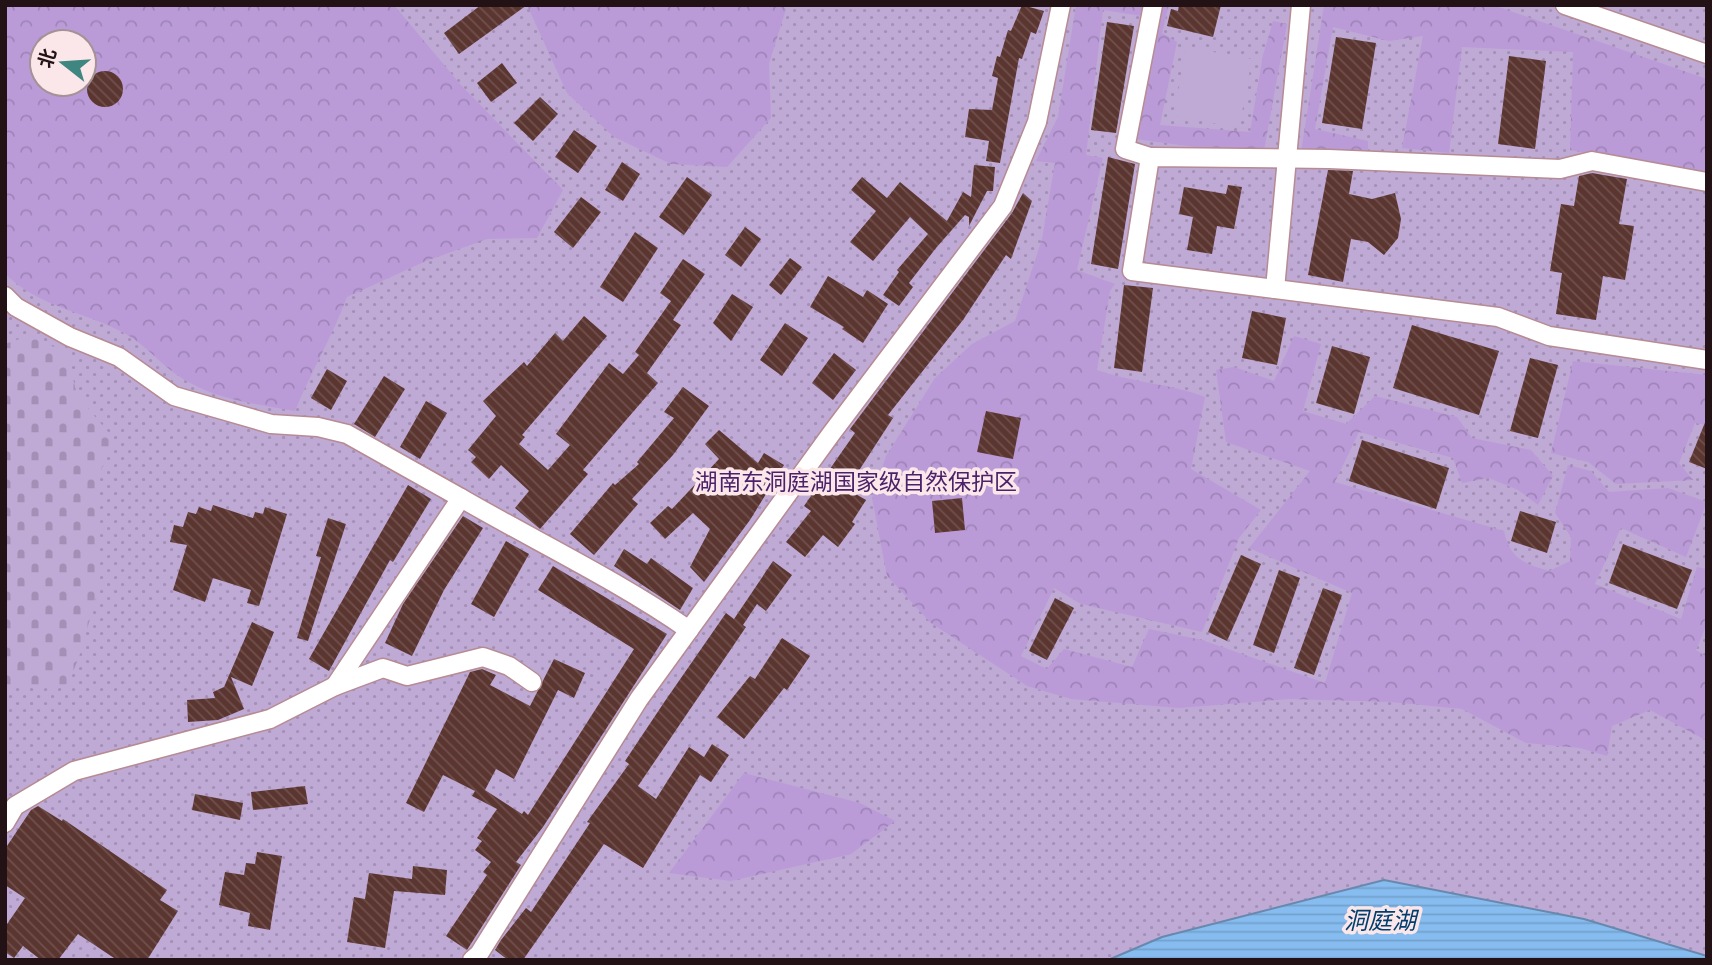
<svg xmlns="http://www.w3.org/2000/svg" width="1712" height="965" viewBox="0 0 1712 965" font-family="'DejaVu Sans','Noto Sans SC',sans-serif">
  <defs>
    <pattern id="grass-dots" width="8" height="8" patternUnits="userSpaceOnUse" patternTransform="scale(1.75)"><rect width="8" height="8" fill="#bfa9d5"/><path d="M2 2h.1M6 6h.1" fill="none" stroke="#a490b6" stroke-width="1.8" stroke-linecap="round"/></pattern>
    <pattern id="forest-crowns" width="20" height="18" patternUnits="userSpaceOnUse" patternTransform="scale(1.75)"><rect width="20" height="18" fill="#ba9bd8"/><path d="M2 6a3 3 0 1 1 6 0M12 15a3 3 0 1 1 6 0" fill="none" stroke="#a084b8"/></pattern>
    <pattern id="cemetery-stones" width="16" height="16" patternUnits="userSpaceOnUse" patternTransform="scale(1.75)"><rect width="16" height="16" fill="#bfa9d5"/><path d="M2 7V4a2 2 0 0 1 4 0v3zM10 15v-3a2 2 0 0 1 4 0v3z" fill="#a490b6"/></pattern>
    <pattern id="water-rules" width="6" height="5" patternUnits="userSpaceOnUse" patternTransform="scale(1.75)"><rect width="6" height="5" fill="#86bcef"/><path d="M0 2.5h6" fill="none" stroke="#73a1cc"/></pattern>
    <pattern id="building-back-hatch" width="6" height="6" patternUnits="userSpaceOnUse" patternTransform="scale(1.75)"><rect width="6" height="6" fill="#5b3631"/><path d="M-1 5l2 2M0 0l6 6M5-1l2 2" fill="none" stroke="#6f504c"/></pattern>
  </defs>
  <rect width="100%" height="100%" fill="#fbd5da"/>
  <path fill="url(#grass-dots)" fill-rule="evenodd" d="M5,5H1707V960H5ZM42,42H84V84H42Z"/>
  <g fill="url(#forest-crowns)" fill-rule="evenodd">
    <path d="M5,5H394L460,84L563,190L537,238L487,239L426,261L347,297C332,337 311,372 295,411C257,404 217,400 183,379C162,366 145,344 124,333C86,312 35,306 5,273ZM84,42V84H42V42Z"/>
    <path d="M527,5H781L786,9L769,64L771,118L727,167L671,164L614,137L567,93Z"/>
    <path d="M1076,5H1144L1142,16L1103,10L1086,155L1103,158L1077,270L1115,284L1110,291L1097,370C1133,383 1169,383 1205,397L1191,469L1261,510L1239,538L1202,632L1081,604L1054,588L1021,656L1047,669L1064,649L1132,667L1149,629L1202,640L1325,683L1352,593L1249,548L1310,471L1226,442L1216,370L1234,367L1274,381L1294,336L1321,344L1303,411L1346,424L1375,396L1457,417L1472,438L1531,450L1553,476L1538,505L1518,490L1489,478L1462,483L1453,458L1359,432L1335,482L1504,531C1509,558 1525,564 1549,571L1570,561L1571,537L1555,513L1568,465L1591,471L1609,492L1668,488L1707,502L1686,557L1621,528L1595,584L1681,619L1697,567L1707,569V624L1696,650L1707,657V741L1650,710L1612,726L1607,756L1580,748L1526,743L1462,709L1391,702L1289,699L1179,708L1071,699L1027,686L931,623L887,576L872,498L886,456L935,378L972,344L1015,321L1042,239L1055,163L1036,161L1058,117Z"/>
    <path d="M1159,5H1169L1162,33L1177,42L1160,125L1250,132L1263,55L1273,21L1287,24L1263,156L1135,139Z"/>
    <path d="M1324,5H1493L1707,79V174L1570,150L1573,52L1462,47L1449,153L1402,148L1423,36L1389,41L1333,27L1315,129L1368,141V150L1301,152Z"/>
    <path d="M1573,361L1707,375V425L1695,423L1679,463L1693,480L1616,484L1588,462L1551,453Z"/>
    <path d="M744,773L860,803L895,821L851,854L731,881L669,873Z"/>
  </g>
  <path fill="url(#cemetery-stones)" d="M31,335L67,354L77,395L113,438L99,476L96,523L100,584L79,657L68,684L41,689L5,685V344Z"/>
  <path fill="#bfa9d5" d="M1186,47L1252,59L1239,128L1174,116Z"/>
  <path fill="url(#water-rules)" stroke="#6889ae" stroke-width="2" d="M1384,880L1584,919L1707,956V960H1108L1162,937Z"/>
  <g fill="url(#building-back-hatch)">
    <path d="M481,5H527L459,54L444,33Z"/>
    <path d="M1022,5L1044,11L1036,34L1031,32L1022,59L1019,58L1000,163L986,161L989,141L965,137L969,109L992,110L998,78L992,76L997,56L1000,57L1008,30L1011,31Z"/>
    <path d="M1179,5H1221L1213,37L1167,26L1171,9L1178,11Z"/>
    <path d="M1107,22L1134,26L1116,133L1091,130Z"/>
    <path d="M1336,37L1376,43L1362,129L1322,123Z"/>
    <path d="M1509,56L1546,61L1535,149L1498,144Z"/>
    <path d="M502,63L517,83L491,102L477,83Z"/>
    <circle cx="105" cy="89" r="18"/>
    <path d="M540,97L558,114L533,141L514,123Z"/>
    <path d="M574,130L597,146L578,173L555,157Z"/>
    <path d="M1108,157L1135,164L1118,269L1091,264Z"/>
    <path d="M622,162L640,174L623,201L605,190Z"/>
    <path d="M974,165L995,167L993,191H987L969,226V217L965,215L936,248L909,283L913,287L899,306L883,295L899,272L897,270L928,234L910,217L873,261L850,242L876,211L851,190L862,177L887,198L900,182L947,221L963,192L971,197Z"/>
    <path d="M1328,170L1353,171L1349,194L1372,199L1395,193L1401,219L1398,238L1384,255L1368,242L1351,239L1343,282L1308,275Z"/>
    <path d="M1592,173L1627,179L1619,224L1634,226L1625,280L1603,276L1596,320L1556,314L1562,273L1550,271L1561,204L1574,206L1579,176Z"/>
    <path d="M687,177L712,195L684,235L659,217Z"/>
    <path d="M1228,185L1242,187L1234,229L1217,226L1212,254L1187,250L1193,217L1179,214L1184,187L1226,194Z"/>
    <path d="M1023,193L1032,201L1011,259L1006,255L963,320L888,415L893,418L847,489L866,500L852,522L855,524L838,547L823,535L805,557L786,542L811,511L804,506L855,433L850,429L1012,213Z"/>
    <path d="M581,197L601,212L573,248L554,232Z"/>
    <path d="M745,227L761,239L741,267L725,255Z"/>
    <path d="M635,232L658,248L623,302L600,287Z"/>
    <path d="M790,258L802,267L781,295L769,285Z"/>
    <path d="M683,259L705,274L673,320L681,325L647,373L658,383L583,470L588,474L540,529L515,508L529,491L501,465L489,479L471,462L476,457L468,450L496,416L483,401L524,362L527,366L555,333L563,341L584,316L607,336L522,435L525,437L519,444L548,470L570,445L556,434L609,363L623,374L639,355L635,352L671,301L660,293Z"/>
    <path d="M828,276L863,297L867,290L888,304L863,343L842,329L844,327L810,307Z"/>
    <path d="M1124,285L1153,288L1142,372L1114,368Z"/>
    <path d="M732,294L753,307L731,341L713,323Z"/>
    <path d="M1252,311L1286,318L1277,365L1242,358Z"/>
    <path d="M785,323L808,338L782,376L760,360Z"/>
    <path d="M1412,325L1499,351L1479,415L1393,388Z"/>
    <path d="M1332,346L1370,357L1354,414L1316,403Z"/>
    <path d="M834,353L856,370L833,400L812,383Z"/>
    <path d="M1530,358L1558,365L1538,438L1510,431Z"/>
    <path d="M327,369L347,381L331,410L311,398Z"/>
    <path d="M384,376L405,389L375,437L354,424Z"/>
    <path d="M683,387L709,406L673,455L632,499L638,504L594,555L570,534L613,483L615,485L639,464L637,462L674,418L664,412Z"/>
    <path d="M426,401L447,413L420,459L400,447Z"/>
    <path d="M986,411L1021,418L1013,459L977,452Z"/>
    <path d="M1706,420H1707V469L1689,462Z"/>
    <path d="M719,430L758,463L764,453L784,465L750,520L704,582L690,567L710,529L693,513L665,539L650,523L668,506L672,509L719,459L705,444Z"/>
    <path d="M1362,440L1449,468L1436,509L1349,481Z"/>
    <path d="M408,485L431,499L393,562L390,560L329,671L309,659Z"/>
    <path d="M962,498L965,530L935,533L932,501Z"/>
    <path d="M213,505L253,518L255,512L263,514L265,507L287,514L259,606L247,603L251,590L213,578L205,602L173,590L187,545L170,542L174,525L183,527L188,512L196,514L199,507L211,511Z"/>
    <path d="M1520,511L1556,522L1547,553L1511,541Z"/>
    <path d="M463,516L483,528L444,590L412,656L385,643L403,604Z"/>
    <path d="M328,518L346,524L308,641L297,638L321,557L316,556Z"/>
    <path d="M506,541L529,554L494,617L471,604Z"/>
    <path d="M1623,544L1692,570L1677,609L1609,583Z"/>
    <path d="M624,549L647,564L651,558L693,588L680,610L614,566Z"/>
    <path d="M1241,555L1261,564L1227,641L1208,632Z"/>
    <path d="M773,561L792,575L766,611L757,604L743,625L746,627L638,786L656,799L689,747L704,757L712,744L729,755L711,782L700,775L643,868L604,844L523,960H508L495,950L501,940L526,908L531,912L590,823L587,822L629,764L625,761L665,701L726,613L734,619Z"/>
    <path d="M553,566L667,634L543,827L516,862L521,865L467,950L446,936L487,875L483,872L491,862L475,850L482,841L477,838L497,809L472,796L475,791L443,775L424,812L406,803L470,672L482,669L496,675L490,685L530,706L554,659L585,673L574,698L558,690L514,779L496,769L485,790L522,814L524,811L528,815L634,649L538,590Z"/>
    <path d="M1279,570L1300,578L1274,653L1253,645Z"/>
    <path d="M1323,588L1342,595L1314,675L1294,668Z"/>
    <path d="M1055,598L1074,608L1047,660L1029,651Z"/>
    <path d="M252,622L274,632L252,686L231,677L244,709L218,720L188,722L187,700L215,698L213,692L224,687Z"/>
    <path d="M782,638L810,656L787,690L784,688L744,739L717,717L750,676L755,679Z"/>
    <path d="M305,786L308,804L253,810L251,792Z"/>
    <path d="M195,794L243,803L240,820L192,810Z"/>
    <path d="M38,806L62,821L63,819L167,890L160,900L178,911L147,960H117L78,934L58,960H41L23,946L14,958L5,952V927L25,898L5,885V849L31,810Z"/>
    <path d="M257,852L282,856L270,930L248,926L250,913L219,905L225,872L244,875L246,863L255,864Z"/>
    <path d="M413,866L447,870L445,895L394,891L385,948L347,942L354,897L365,899L369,873L412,879Z"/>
  </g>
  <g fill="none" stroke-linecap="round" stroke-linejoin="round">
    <g stroke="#b68b92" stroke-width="21">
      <g id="minor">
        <path d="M1565,5L1707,54"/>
        <path d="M1150,157L1125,149L1153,5"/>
        <path d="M1707,182L1592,161L1560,169L1329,159L1150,157L1132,271L1498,317L1549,336L1707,360"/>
        <path d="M1275,289L1301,5"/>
        <path d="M5,296L16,307L70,337L119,357L174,396L271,424L318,427L347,434L461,498"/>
        <path d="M335,686L383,668L407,676L483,657L509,666L532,682"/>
        <path d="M5,823L15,806L74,771L270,719L335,686L461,498C537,542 617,580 689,630"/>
        <path d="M472,960L479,954L639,699L831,434L1003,206L1037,122L1061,5"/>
      </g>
    </g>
    <use href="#minor" stroke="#fff" stroke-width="18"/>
  </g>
  <g text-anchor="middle" stroke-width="7" stroke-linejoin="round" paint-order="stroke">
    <g font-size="23" fill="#4b2269" stroke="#fbe7ea">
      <text x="856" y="490">湖南东洞庭湖国家级自然保护区</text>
    </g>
    <g font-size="24" font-style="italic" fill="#003f6d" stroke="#fbe7ea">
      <text x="1380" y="929">洞庭湖</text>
    </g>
  </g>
  <rect width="1712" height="965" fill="none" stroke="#221215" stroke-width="14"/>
  <g transform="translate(63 63) rotate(287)"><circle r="33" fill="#fbe7ea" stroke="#a49295" stroke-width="2"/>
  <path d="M0-5L12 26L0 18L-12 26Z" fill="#3f8680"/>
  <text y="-10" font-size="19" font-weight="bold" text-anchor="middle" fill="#221215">北</text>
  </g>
</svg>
